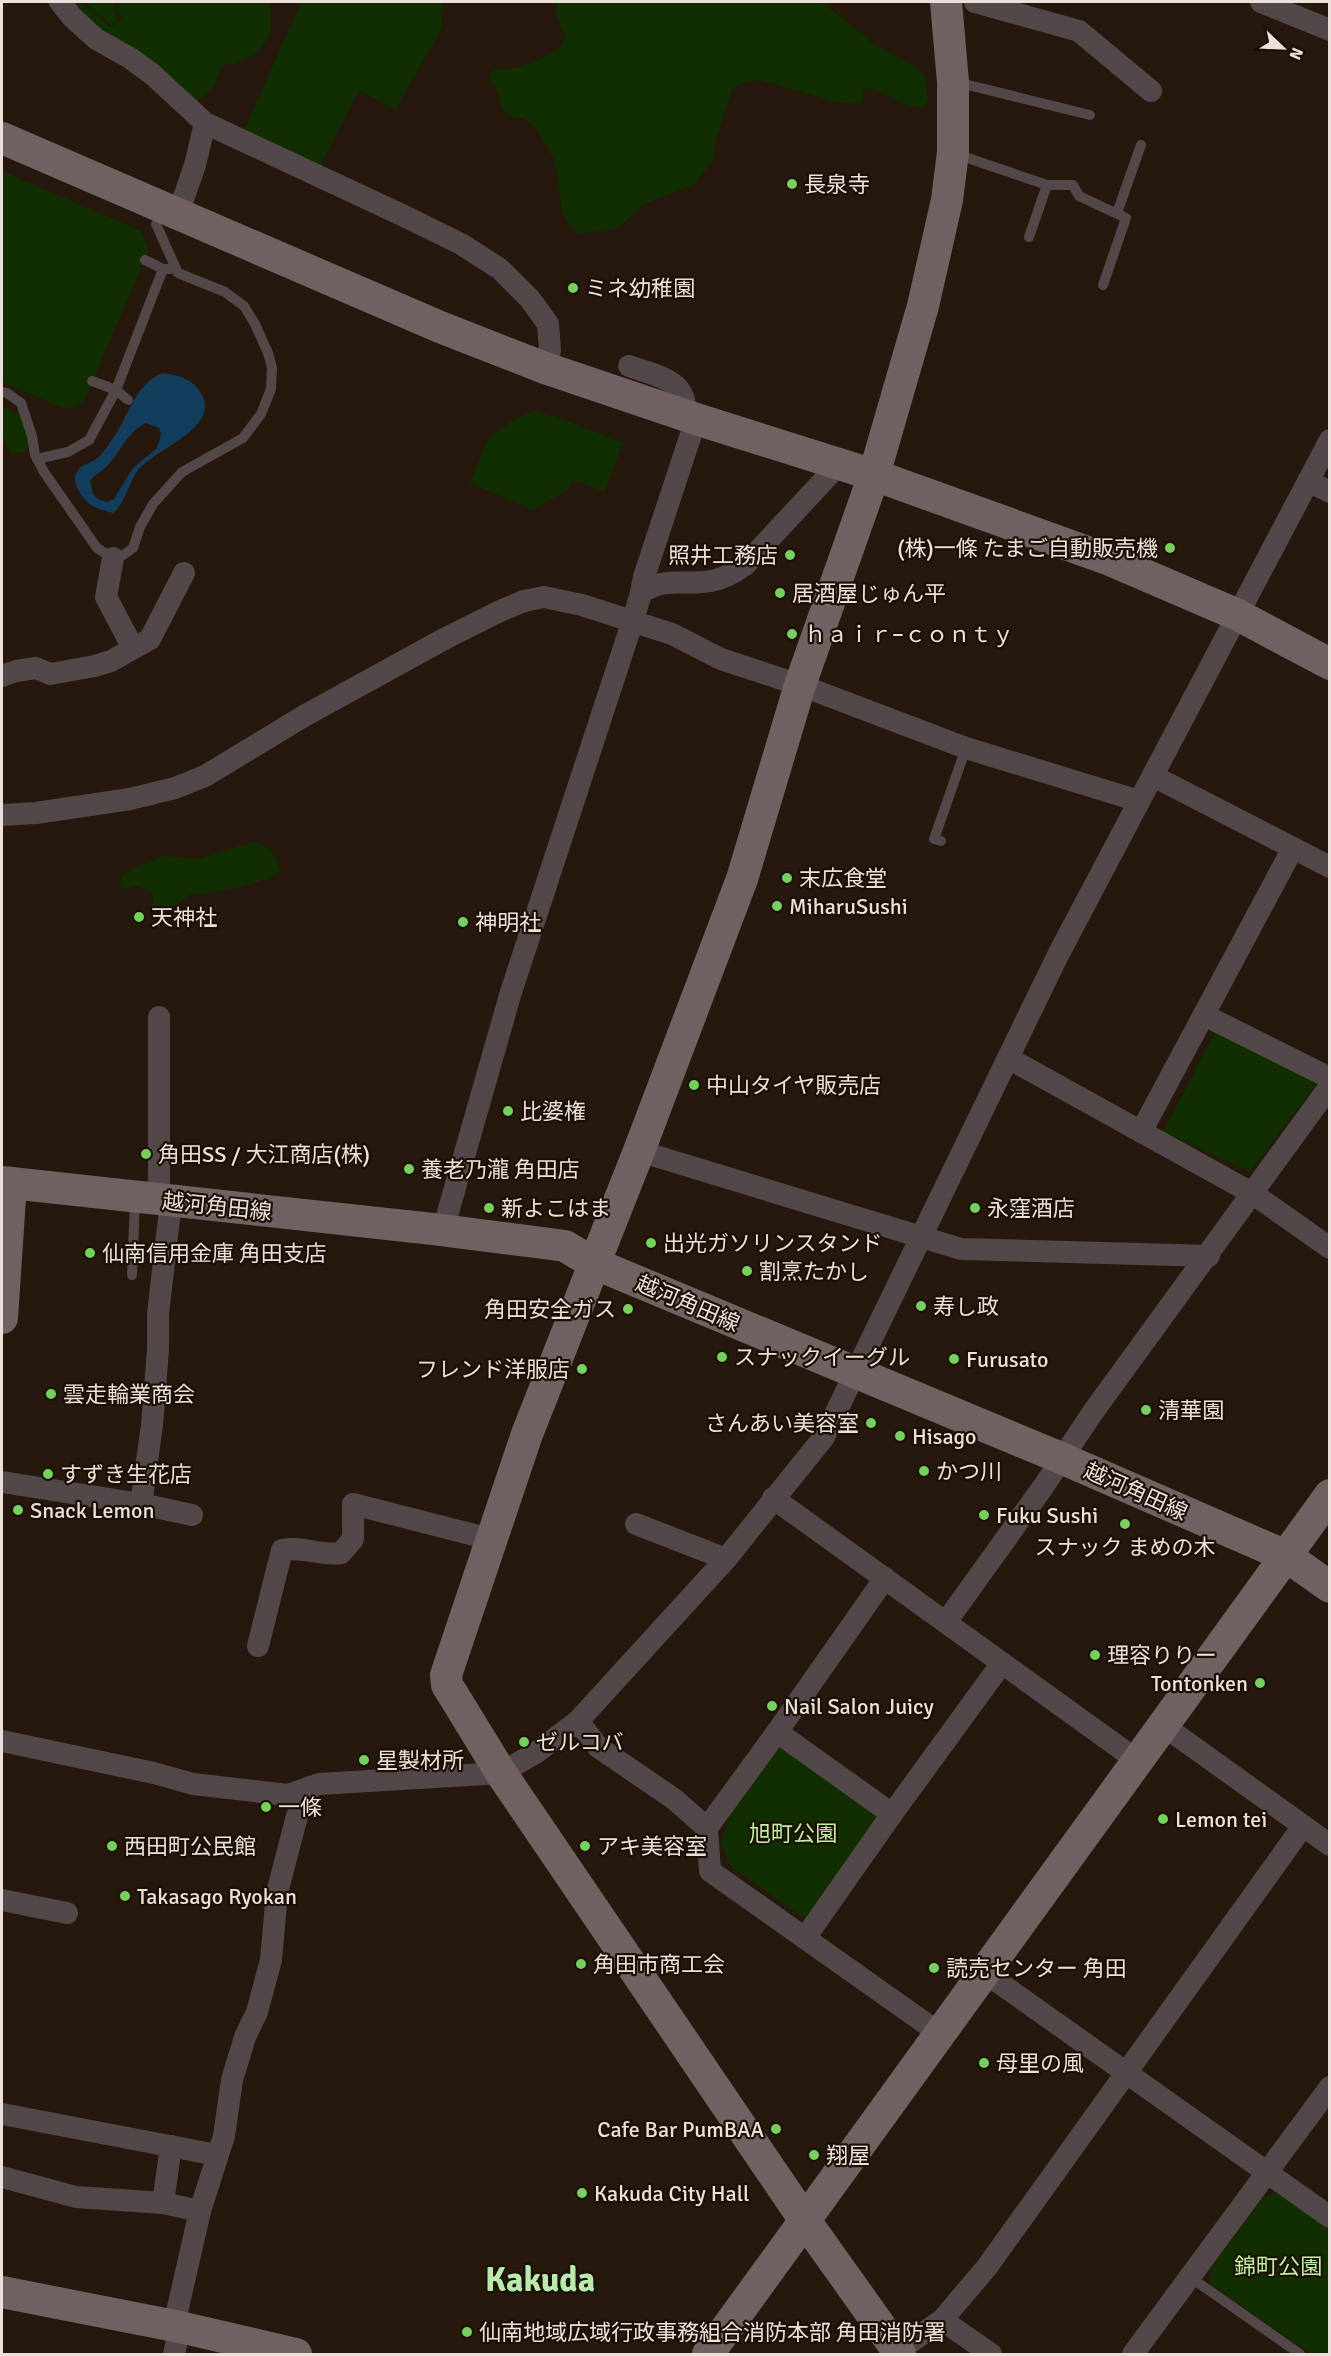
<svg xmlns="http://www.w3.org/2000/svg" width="1331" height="2356" viewBox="0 0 1331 2356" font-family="Signika,'Noto Sans JP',sans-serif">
  <rect width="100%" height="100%" fill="#26180d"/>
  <g fill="#102e00">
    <path d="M67,2H81L111,27L122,19L117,9L120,2H270C270,10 272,22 270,31C264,54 242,62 222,66L213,87L195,103L98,32Z"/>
    <path d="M84,2H115L114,8L118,20L112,25Z"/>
    <path d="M301,2H441L442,28L395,110L359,90L319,168L242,135Z"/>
    <path d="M557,2H822L874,44L918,68L924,76L926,85L928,99L924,108C903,108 888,93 868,88L864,91L861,104L830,101L761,80L744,83L732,90L717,136L714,159L694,185L646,203L618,228L579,234C576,231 571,228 568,224C560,213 559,172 552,156C547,145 535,124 524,119C516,116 508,118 503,110C497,100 502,90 490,82L491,72C500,68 506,69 515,68C529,65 554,54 563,44L565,37L556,15Z"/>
    <path d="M2,171L141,231L149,250L83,403L65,409L2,382Z"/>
    <path d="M2,406L32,420L35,440L25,452L10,453L6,442L2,439Z"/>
    <path d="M537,410L623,442L605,492L573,480L569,489L533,510L470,483L488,438L513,420Z"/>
    <path d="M253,842C270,846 276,855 280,872L270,878L238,888L189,895L176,905L161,911L153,906L152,892L136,886L123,890L119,886L124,873L162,856L197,859Z"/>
    <path d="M1217,1028L1319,1081L1250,1172L1163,1132Z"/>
    <path d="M781,1741L883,1816L808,1921L730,1866L721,1843L730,1812Z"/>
    <path d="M1280,2193L1329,2229V2352L1311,2354L1210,2284V2270L1263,2197Z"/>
  </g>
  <path fill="#123d5c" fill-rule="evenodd" d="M162,373C177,375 190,378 199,390C225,424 161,447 142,466C128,479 128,501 113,513C106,511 98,509 91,505C82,499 68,480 79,469C82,465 90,463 95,460C103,454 110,443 115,435C131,412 134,386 162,373ZM146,423L159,428L161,435L157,448L133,468L114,499L107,502L98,499L93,494L90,482C94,474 101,472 107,466C121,452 127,432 146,423Z"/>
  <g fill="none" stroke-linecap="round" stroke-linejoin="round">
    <g stroke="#524849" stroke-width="10">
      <path d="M956,82L1090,115"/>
      <path d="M956,154L1047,185H1073L1079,196L1126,218L1103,285"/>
      <path d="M1117,213L1141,145"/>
      <path d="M1029,237L1047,185"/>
      <path d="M145,260L163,269"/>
      <path d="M92,381L116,390L128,400"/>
      <path d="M2,392L7,393L21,403L32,436L35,455L44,472L97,548L113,558L123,555L133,548L140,527L153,504L182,472L243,438L261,414L271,389L272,368L268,353L255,324L244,306L225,292L178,273L156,224"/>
      <path d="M37,459L68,452L89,440L116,390L163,269H175"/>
      <path d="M941,841L934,839L966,748"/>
      <path d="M132,1275L135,1200"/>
      <path d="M1190,2277L1300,2354"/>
    </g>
    <g stroke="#524849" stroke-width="22">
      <path d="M60,2L72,17L96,39L130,58L152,74L205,123L402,215L461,244L500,269L530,299L548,324L550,350L545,368"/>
      <path d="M975,2L1079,31L1151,91"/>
      <path d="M1261,2L1330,30"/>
      <path d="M178,214L195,165L205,123"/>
      <path d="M629,366C656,376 689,379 685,416"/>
      <path d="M1308,481L1330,492"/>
      <path d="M113,558L106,597L133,648"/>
      <path d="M641,593C664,576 686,586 711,581C723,579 735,572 745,565L840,463"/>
      <path d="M2,676L16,671L36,668L50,674L95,666L111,661L150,639L184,573"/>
      <path d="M1153,776L1330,867"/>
      <path d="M2,815L36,813L130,799L175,788L205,776L304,716L446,638L500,611L524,601L544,597L582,605L672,634L721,659L800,685L966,748L1139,801"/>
      <path d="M1204,1015L1330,1078"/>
      <path d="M159,1017V1199"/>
      <path d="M1008,1058L1252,1193L1330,1248"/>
      <path d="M1141,1132L1293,848"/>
      <path d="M639,1151L961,1249L1209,1256"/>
      <path d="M443,1230L511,992L633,620L641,593L644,577L696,419"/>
      <path d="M2,1482L141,1504L192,1515"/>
      <path d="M773,1498L1138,1761"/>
      <path d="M141,1504L152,1425L158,1350V1314L171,1201"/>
      <path d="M636,1524L726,1559"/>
      <path d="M946,1622L1043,1487L1093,1412L1330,1086"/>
      <path d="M258,1646L282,1550C304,1546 319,1556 341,1553L353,1539V1504L490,1539"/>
      <path d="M1164,1726L1330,1845"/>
      <path d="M777,1732L892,1814"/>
      <path d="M2,1741L154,1773L193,1784L288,1795L319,1784L501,1773L537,1752L578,1721"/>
      <path d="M707,1828L777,1732L885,1578"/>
      <path d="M2,1900L67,1913"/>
      <path d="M805,1938L892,1814L1002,1663"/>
      <path d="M984,1972L1330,2217"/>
      <path d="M939,2033L710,1871L707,1828L674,1799L598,1747L578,1721L726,1559L824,1437L1058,955L1330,440"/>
      <path d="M2,2114L217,2155"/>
      <path d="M171,2146L163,2203L200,2211"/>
      <path d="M2,2177L76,2197L163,2203"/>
      <path d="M942,2320L991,2354"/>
      <path d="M174,2325L200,2211L224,2136L232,2080L245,2037L257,2012L271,1960L277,1893L297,1816L310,1787"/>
      <path d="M898,2351L942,2320L987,2267L1303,1826"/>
      <path d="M174,2354L180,2327"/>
      <path d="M1133,2354L1330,2087"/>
    </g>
    <g stroke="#716162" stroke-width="32">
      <path d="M2,138L440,327L545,368L696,419L874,475L1110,560L1238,615L1330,664"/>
      <path d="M2,1182L433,1229L543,1243L565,1246L593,1263L1061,1458L1286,1556L1330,1587"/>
      <path d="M2,1318L11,1183"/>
      <path d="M2,2292L180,2327L296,2354"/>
      <path d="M708,2354L1330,1495"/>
      <path d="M900,2354L806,2222L501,1773L452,1693L447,1685L446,1675L527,1434L639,1151L742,879L800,685L874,475L923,306L947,200L953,152V82L946,2"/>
    </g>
  </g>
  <g fill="#74d25b" stroke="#1c0f05" stroke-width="2">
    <circle cx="792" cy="184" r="6"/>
    <circle cx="573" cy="288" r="6"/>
    <circle cx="1170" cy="548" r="6"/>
    <circle cx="790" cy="555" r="6"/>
    <circle cx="780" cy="593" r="6"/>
    <circle cx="792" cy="634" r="6"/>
    <circle cx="787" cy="878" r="6"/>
    <circle cx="777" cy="906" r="6"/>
    <circle cx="139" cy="917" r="6"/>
    <circle cx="463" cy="922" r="6"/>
    <circle cx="694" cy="1085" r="6"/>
    <circle cx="508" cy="1111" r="6"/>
    <circle cx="146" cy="1154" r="6"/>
    <circle cx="409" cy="1169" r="6"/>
    <circle cx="489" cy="1208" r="6"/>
    <circle cx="975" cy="1208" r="6"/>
    <circle cx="651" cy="1243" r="6"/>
    <circle cx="90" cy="1253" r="6"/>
    <circle cx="747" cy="1271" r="6"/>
    <circle cx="921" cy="1306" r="6"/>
    <circle cx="628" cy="1309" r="6"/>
    <circle cx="722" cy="1357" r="6"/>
    <circle cx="954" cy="1359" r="6"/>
    <circle cx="582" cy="1369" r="6"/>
    <circle cx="51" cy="1394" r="6"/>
    <circle cx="1146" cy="1410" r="6"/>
    <circle cx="871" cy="1423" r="6"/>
    <circle cx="900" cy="1436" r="6"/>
    <circle cx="924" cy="1471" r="6"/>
    <circle cx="48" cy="1474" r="6"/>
    <circle cx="18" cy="1510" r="6"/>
    <circle cx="984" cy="1515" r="6"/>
    <circle cx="1125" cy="1524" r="6"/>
    <circle cx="1095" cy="1655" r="6"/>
    <circle cx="1260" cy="1683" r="6"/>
    <circle cx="772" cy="1706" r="6"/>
    <circle cx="524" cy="1742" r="6"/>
    <circle cx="364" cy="1760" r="6"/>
    <circle cx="266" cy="1807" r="6"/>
    <circle cx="1163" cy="1819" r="6"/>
    <circle cx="112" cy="1846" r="6"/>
    <circle cx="585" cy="1846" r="6"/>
    <circle cx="125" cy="1896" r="6"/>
    <circle cx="581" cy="1964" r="6"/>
    <circle cx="934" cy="1968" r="6"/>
    <circle cx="984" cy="2063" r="6"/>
    <circle cx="776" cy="2129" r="6"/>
    <circle cx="814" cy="2155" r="6"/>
    <circle cx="582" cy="2193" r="6"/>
    <circle cx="467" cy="2332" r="6"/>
  </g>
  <g text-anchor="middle" stroke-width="4.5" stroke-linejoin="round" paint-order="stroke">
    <g font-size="22" fill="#ece1da" stroke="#1c0f05" text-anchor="start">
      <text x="804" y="192">長泉寺</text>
      <text x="585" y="296">ミネ幼稚園</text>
      <text x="1158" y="556" text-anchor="end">(株)一條 たまご自動販売機</text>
      <text x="778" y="563" text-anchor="end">照井工務店</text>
      <text x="792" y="601">居酒屋じゅん平</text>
      <text x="804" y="642">ｈａｉｒ−ｃｏｎｔｙ</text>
      <text x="799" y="886">末広食堂</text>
      <text x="789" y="914">MiharuSushi</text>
      <text x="151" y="925">天神社</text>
      <text x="475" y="930">神明社</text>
      <text x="706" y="1093">中山タイヤ販売店</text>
      <text x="520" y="1119">比婆権</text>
      <text x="158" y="1162">角田SS / 大江商店(株)</text>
      <text x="421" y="1177">養老乃瀧 角田店</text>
      <text x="501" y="1216">新よこはま</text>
      <text x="987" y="1216">永窪酒店</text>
      <text x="663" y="1251">出光ガソリンスタンド</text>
      <text x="102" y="1261">仙南信用金庫 角田支店</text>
      <text x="759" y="1279">割烹たかし</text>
      <text x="933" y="1314">寿し政</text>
      <text x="616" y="1317" text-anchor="end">角田安全ガス</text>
      <text x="734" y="1365">スナックイーグル</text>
      <text x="966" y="1367">Furusato</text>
      <text x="570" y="1377" text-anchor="end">フレンド洋服店</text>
      <text x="63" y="1402">雲走輪業商会</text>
      <text x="1158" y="1418">清華園</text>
      <text x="859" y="1431" text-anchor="end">さんあい美容室</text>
      <text x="912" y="1444">Hisago</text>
      <text x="936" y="1479">かつ川</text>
      <text x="60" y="1482">すずき生花店</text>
      <text x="30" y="1518">Snack Lemon</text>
      <text x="996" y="1523">Fuku Sushi</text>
      <text x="1125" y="1555" text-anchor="middle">スナック まめの木</text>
      <text x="1107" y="1663">理容りりー</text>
      <text x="1248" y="1691" text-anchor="end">Tontonken</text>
      <text x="784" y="1714">Nail Salon Juicy</text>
      <text x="536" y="1750">ゼルコバ</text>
      <text x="376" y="1768">星製材所</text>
      <text x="278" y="1815">一條</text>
      <text x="1175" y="1827">Lemon tei</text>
      <text x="124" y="1854">西田町公民館</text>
      <text x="597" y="1854">アキ美容室</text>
      <text x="137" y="1904">Takasago Ryokan</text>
      <text x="593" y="1972">角田市商工会</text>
      <text x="946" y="1976">読売センター 角田</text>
      <text x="996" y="2071">母里の風</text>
      <text x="764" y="2137" text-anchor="end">Cafe Bar PumBAA</text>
      <text x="826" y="2163">翔屋</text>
      <text x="594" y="2201">Kakuda City Hall</text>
      <text x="479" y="2340">仙南地域広域行政事務組合消防本部 角田消防署</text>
    </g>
    <g font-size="22" fill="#ece1da" stroke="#1c0f05">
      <text transform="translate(217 1206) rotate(6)" y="8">越河角田線</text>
      <text transform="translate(688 1303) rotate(23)" y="8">越河角田線</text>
      <text transform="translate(1136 1491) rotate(24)" y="8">越河角田線</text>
    </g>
    <g font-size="22" fill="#bbf1a1" stroke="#1c0f05">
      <text x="793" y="1841">旭町公園</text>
      <text x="1278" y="2274">錦町公園</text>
    </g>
    <g font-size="34" font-weight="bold" fill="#b8ebab" stroke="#1c0f05">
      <text x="540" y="2291">Kakuda</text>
    </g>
  </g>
  <rect width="1331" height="2356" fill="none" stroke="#ece1da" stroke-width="6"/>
  <g transform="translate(1283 48) rotate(113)" stroke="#1c0f05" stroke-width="4.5" paint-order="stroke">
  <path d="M0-4.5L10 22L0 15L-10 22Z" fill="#ece1da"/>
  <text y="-9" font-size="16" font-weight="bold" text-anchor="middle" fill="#ece1da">N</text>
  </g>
</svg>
